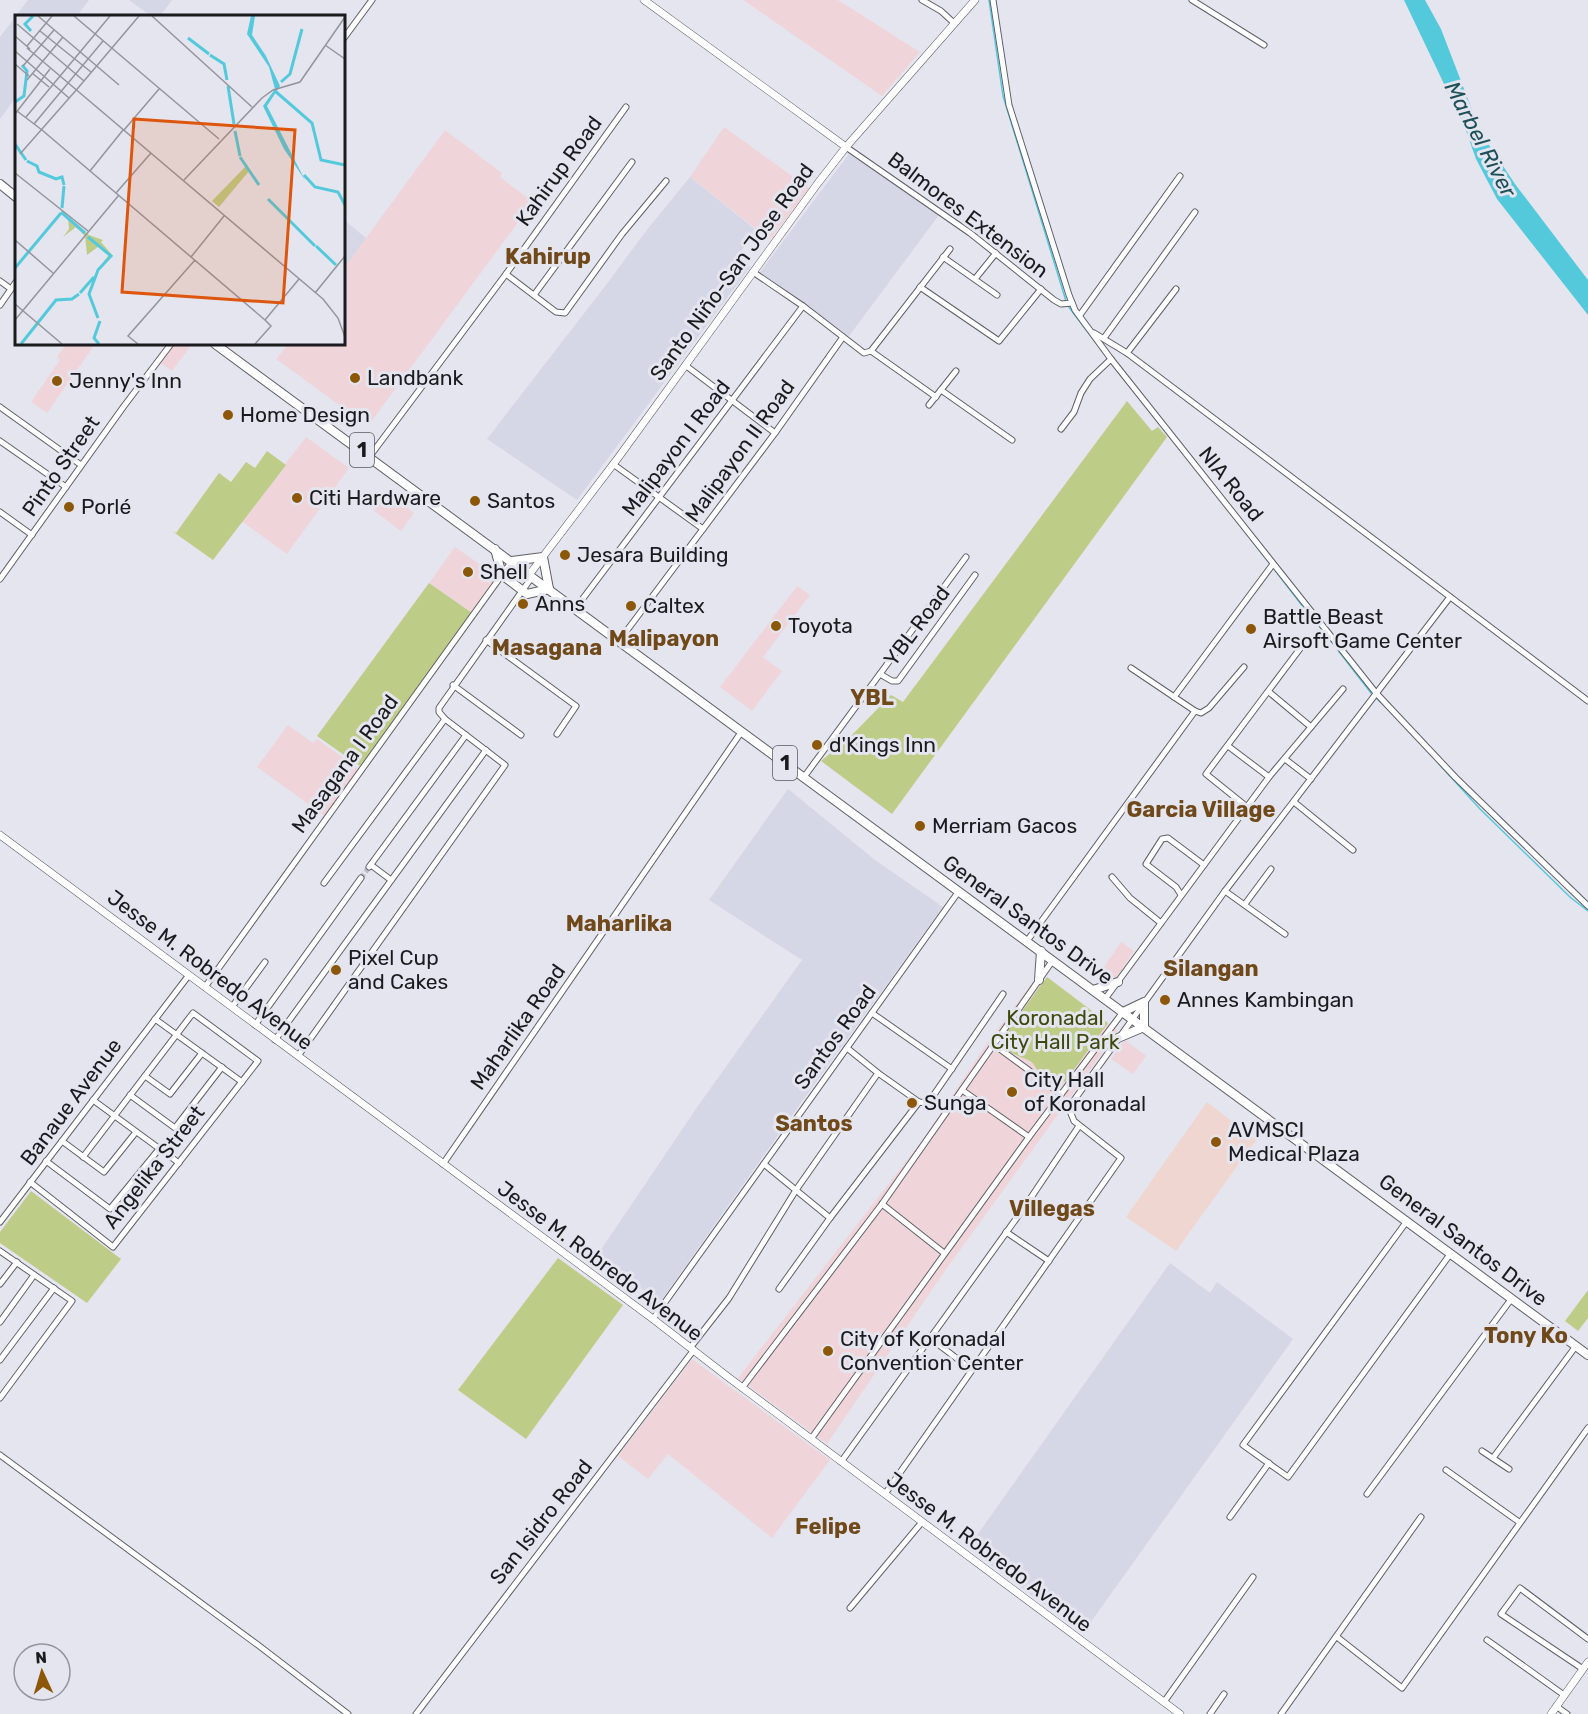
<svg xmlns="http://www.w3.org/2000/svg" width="1588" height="1714" viewBox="0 0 1588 1714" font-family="Rubik,sans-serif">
  <rect width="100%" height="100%" fill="#e5e5ef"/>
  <g fill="#efd5da">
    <path d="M743,0H838L920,52L882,96Z"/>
    <path d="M724,127L809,188L770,240L690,177Z"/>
    <path d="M445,130L502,173L500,177L533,202L368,426L276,359L288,344H344V268Z"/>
    <path d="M66,344H95L47,413L31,402L60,360L57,357Z"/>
    <path d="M174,344H186L190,347L172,371L159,362Z"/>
    <path d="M306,437L349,468L287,554L241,521Z"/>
    <path d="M388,493L414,513L401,531L374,511Z"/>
    <path d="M455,547L498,577L472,613L429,583Z"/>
    <path d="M797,586L810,595L763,657L782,671L752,711L720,687Z"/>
    <path d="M288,725L313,743L317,739L359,769L326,817L257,767Z"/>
    <path d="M1121,942L1134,951L1115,980L1101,971Z"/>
    <path d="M1047,977L1118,1031L942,1275L827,1444L738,1378L924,1138L988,1042L1035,979L1042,984Z"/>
    <path d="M1125,1040L1146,1056L1133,1074L1111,1059Z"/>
    <path d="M692,1359L830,1460L772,1538L668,1454L648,1479L618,1456Z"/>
  </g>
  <g fill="#d5d6e6">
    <path d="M28,0H89L77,16H16V97L0,119V37Z"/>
    <path d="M129,0H172L160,16H151Z"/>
    <path d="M849,154L939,215L849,336L760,272Z"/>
    <path d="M690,177L756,230L736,258L750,267L577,500L487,439L606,285L646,231Z"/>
    <path d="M344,220L366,238L344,268Z"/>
    <path d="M788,789L875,860L943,907L815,1083L660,1302L596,1257L698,1106L802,960L709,900Z"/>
    <path d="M1170,1263L1210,1293L1217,1282L1293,1339L1083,1633L968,1548Z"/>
  </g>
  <path fill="#f0d6d0" d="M1207,1102L1256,1140L1176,1251L1126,1217Z"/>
  <g fill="#bdcd88">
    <path d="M1127,401L1152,431L1158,427L1167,437L892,814L821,761L851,736L891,695L903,702Z"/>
    <path d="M267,451L286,465L213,560L172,531L176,533L219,473L231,482L246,462L255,468Z"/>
    <path d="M429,583L472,613L360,766L317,736Z"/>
    <path d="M1047,977L1108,1023L1065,1082C1056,1081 1045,1078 1039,1072C1035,1068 1035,1064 1030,1061C1017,1054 1005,1055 1003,1037Z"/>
    <path d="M31,1191L121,1259L87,1303L0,1243V1232Z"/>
    <path d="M558,1258L623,1305L526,1439L458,1390Z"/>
    <path d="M1588,1290V1318L1578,1331L1565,1321Z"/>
  </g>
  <path fill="#55c9dc" d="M1404,0H1425L1441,29L1481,133L1515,184L1588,280V315L1497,199L1476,159L1465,128Z"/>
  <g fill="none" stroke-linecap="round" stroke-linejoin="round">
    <g stroke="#55c9dc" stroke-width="1.5">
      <path d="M989,0L1003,96L1066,301"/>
      <path d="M1068,306L1103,352"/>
      <path d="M1214,492L1270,564"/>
      <path d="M1274,569L1317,625"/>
      <path d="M1320,627L1371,693"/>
      <path d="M1377,699L1389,710"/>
      <path d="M1439,764L1480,809L1571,898L1588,911"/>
    </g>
    <path stroke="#bdbdc5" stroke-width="5" stroke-dasharray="5 2.5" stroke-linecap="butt" d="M361,878L369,867"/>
    <g stroke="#606068" stroke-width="7">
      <g id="minor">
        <path d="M922,0L941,11L954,23"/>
        <path d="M993,0L1009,105L1069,295L1075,310L1111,359L1376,693L1456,778L1588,906"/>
        <path d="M1192,0L1264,45"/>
        <path d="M344,38L372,0"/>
        <path d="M846,147L970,233L1054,300L1061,304L1072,303"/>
        <path d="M943,257L997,295"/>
        <path d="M753,272L803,306L864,353L871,351L936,397"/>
        <path d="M506,274L556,312L565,313L622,234L666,181"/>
        <path d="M975,279L996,253"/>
        <path d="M0,281L11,289"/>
        <path d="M920,287L999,341L1041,289"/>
        <path d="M534,295L632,162"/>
        <path d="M0,305L16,282"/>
        <path d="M1080,315L1180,176"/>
        <path d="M1094,333L1127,353L1588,701"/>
        <path d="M1104,338L1195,212"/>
        <path d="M871,351L950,249"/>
        <path d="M1127,353L1176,289"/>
        <path d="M685,365L775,433"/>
        <path d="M941,390L1012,440"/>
        <path d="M929,405L956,371"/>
        <path d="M0,407L81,465"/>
        <path d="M1061,429L1074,412L1081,393L1090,379L1111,359"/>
        <path d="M0,441L66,487"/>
        <path d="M370,456L506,274L626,107"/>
        <path d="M613,464L703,529"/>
        <path d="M0,512L32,535"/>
        <path d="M0,579L124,406L171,344"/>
        <path d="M575,609L803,306"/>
        <path d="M486,640L576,706L557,734"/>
        <path d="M619,641L775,433L843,337"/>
        <path d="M1131,668L1195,711L1201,713L1209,708L1244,667"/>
        <path d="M880,674L892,681H898L975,575"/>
        <path d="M453,685L521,735"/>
        <path d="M1269,692L1311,727"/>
        <path d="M1174,697L1273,564"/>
        <path d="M1228,746L1269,777"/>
        <path d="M1285,759L1311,779"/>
        <path d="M804,777L966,557"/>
        <path d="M1294,802L1353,850"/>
        <path d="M1247,807L1206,774L1302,646"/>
        <path d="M371,865L391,880"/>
        <path d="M369,867L466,735"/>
        <path d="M1112,877L1130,898L1161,923"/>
        <path d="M324,883L445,719"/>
        <path d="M1225,891L1285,934"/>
        <path d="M1181,895L1176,887L1146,864L1162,839L1168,838L1204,865"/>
        <path d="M1245,904L1271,869"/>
        <path d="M1027,941L1195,711"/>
        <path d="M205,987L512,561"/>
        <path d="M1105,999L1269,777L1343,689"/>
        <path d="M232,1007L265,962"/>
        <path d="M872,1013L952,1069"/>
        <path d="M155,1019L242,1082"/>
        <path d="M255,1025L361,878"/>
        <path d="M275,1040L486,750"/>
        <path d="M993,1044L1061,1094"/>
        <path d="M298,1056L505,765L445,719L439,712V708L532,577"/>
        <path d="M145,1076L170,1094L202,1053"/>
        <path d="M962,1090L1029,1137"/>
        <path d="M130,1095L175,1128L222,1067"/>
        <path d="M93,1100L179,1163"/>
        <path d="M919,1102L925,1103L931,1099L1003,994"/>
        <path d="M62,1141L104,1172L136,1132"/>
        <path d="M46,1161L110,1209L159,1149"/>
        <path d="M443,1164L742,731"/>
        <path d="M764,1164L830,1218"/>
        <path d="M30,1182L113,1247L258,1061L193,1013L83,1157"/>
        <path d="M882,1204L944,1253"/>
        <path d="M1407,1221L1243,1445L1288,1477L1451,1253"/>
        <path d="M0,1222L189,975"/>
        <path d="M1006,1232L1049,1261"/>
        <path d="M0,1251L72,1301L0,1398"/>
        <path d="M0,1284L17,1262"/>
        <path d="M779,1289L830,1218L919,1102L878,1073L847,1048"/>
        <path d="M653,1319L959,891"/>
        <path d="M0,1322L34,1275"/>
        <path d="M930,1338L972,1370"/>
        <path d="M690,1348L729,1298L796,1190L878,1073"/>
        <path d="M0,1360L54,1288"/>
        <path d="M742,1388L882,1204L1053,960"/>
        <path d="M811,1439L1029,1137L1123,1012"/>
        <path d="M1482,1451L1509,1469"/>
        <path d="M0,1455L258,1645L348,1714"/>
        <path d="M1493,1458L1576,1346"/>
        <path d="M841,1462L1026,1205L1079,1126"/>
        <path d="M1446,1470L1519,1522"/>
        <path d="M885,1494L1121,1158L1074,1121L1070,1111L1072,1103L1225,891L1450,597"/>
        <path d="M1367,1494L1512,1298"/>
        <path d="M1230,1517L1269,1463"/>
        <path d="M850,1608L922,1522"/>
        <path d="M1337,1637L1402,1688L1588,1428"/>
        <path d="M1487,1640L1564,1695"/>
        <path d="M1583,1669L1501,1614L1520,1588L1588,1639"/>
        <path d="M1164,1702L1253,1577"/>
        <path d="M1556,1706L1567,1714"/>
        <path d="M416,1714L693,1351"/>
        <path d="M1210,1714L1224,1694"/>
        <path d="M1281,1714L1421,1517"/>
      </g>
    </g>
    <g stroke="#606068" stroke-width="8">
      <g id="major">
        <path d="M644,0L846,147"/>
        <path d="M529,575L618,458L818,183L846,147L975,0"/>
        <path d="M0,835L653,1319L728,1377L1180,1714"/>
        <path d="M1551,1714L1588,1662"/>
      </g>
    </g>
    <g stroke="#606068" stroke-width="10">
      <g id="highway">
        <path d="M0,184L16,197"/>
        <path d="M215,344L1588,1355"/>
        <path d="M495,549L502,575L527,594L549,589"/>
        <path d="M512,561L543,557L549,589"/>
        <path d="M1039,980L1041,951"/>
        <path d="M1093,990L1118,982"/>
        <path d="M1123,1012L1144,1002V1027"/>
        <path d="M1118,1038L1144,1027"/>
      </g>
    </g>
    <use href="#minor" stroke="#fff" stroke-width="5"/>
    <use href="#major" stroke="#fff" stroke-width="7"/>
    <use href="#highway" stroke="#fff" stroke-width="8"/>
  </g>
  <g fill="#8c5706" stroke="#e5e5ef" stroke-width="2">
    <circle cx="355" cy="378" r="6"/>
    <circle cx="57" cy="381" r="6"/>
    <circle cx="228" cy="415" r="6"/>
    <circle cx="297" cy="498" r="6"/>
    <circle cx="475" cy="501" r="6"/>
    <circle cx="69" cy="507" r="6"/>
    <circle cx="565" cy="555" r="6"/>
    <circle cx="468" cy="572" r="6"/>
    <circle cx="523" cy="604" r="6"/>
    <circle cx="631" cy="606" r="6"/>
    <circle cx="776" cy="626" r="6"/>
    <circle cx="1251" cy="629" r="6"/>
    <circle cx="817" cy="745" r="6"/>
    <circle cx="920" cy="826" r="6"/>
    <circle cx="336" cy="970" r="6"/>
    <circle cx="1165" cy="1000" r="6"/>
    <circle cx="1012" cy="1092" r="6"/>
    <circle cx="912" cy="1103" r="6"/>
    <circle cx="1216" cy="1142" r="6"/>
    <circle cx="828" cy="1351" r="6"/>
  </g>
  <g text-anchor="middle" stroke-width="6" stroke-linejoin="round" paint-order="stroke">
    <g fill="#e5e5ef" stroke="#58585d" stroke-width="1.5">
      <rect x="350" y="433" width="24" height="34" rx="4.5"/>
      <rect x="773" y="746" width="24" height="34" rx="4.5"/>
    </g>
    <g font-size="20" font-weight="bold" fill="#1b1b1f">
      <text x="362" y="457">1</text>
      <text x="785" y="770">1</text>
    </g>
    <g font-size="21" fill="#1b1b1f" stroke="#e5e5ef">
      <text transform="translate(559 171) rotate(-54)" y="7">Kahirup Road</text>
      <text transform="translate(968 215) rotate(37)" y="7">Balmores Extension</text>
      <text transform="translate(732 272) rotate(-54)" y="7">Santo Niño-San Jose Road</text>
      <text transform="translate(676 448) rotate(-53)" y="7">Malipayon I Road</text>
      <text transform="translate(740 451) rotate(-54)" y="7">Malipayon II Road</text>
      <text transform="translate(61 466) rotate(-55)" y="7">Pinto Street</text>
      <text transform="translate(1231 484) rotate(51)" y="7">NIA Road</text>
      <text transform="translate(917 626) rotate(-53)" y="7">YBL Road</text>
      <text transform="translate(345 764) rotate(-54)" y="7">Masagana I Road</text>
      <text transform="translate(1028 920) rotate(36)" y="7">General Santos Drive</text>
      <text transform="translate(210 970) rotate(37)" y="7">Jesse M. Robredo Avenue</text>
      <text transform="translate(518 1027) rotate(-55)" y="7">Maharlika Road</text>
      <text transform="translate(835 1037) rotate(-54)" y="7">Santos Road</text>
      <text transform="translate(71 1102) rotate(-53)" y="7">Banaue Avenue</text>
      <text transform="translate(154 1167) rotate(-52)" y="7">Angelika Street</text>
      <text transform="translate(1463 1240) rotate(37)" y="7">General Santos Drive</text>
      <text transform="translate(600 1261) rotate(37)" y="7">Jesse M. Robredo Avenue</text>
      <text transform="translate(541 1522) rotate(-52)" y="7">San Isidro Road</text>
      <text transform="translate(989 1552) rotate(37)" y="7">Jesse M. Robredo Avenue</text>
    </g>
    <g font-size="21" fill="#1b1b1f" stroke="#e5e5ef" text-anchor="start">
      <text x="367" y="385">Landbank</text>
      <text x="69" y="388">Jenny's Inn</text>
      <text x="240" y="422">Home Design</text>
      <text x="309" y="505">Citi Hardware</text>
      <text x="487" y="508">Santos</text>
      <text x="81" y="514">Porlé</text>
      <text x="577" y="562">Jesara Building</text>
      <text x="480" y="579">Shell</text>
      <text x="535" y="611">Anns</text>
      <text x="643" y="613">Caltex</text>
      <text x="1263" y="624">Battle Beast<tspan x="1263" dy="24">Airsoft Game Center</tspan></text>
      <text x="788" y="633">Toyota</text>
      <text x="829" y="752">d'Kings Inn</text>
      <text x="932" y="833">Merriam Gacos</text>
      <text x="348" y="965">Pixel Cup<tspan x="348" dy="24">and Cakes</tspan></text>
      <text x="1177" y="1007">Annes Kambingan</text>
      <text x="1024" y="1087">City Hall<tspan x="1024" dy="24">of Koronadal</tspan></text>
      <text x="924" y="1110">Sunga</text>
      <text x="1228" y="1137">AVMSCI<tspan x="1228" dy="24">Medical Plaza</tspan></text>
      <text x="840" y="1346">City of Koronadal<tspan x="840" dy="24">Convention Center</tspan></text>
    </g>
    <g font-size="21" fill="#3e490c" stroke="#e5e5ef">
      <text x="1055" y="1025">Koronadal<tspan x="1055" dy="24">City Hall Park</tspan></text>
    </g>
    <g font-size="22" font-style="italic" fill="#1d5058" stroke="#e5e5ef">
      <text transform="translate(1481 139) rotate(62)" y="8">Marbel River</text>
    </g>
    <g font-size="22" font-weight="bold" fill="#6f491a" stroke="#e5e5ef">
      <text x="548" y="264">Kahirup</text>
      <text x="664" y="646">Malipayon</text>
      <text x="547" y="655">Masagana</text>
      <text x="872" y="705">YBL</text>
      <text x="1201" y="817">Garcia Village</text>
      <text x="619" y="931">Maharlika</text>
      <text x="1211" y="976">Silangan</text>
      <text x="814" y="1131">Santos</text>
      <text x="1052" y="1216">Villegas</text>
      <text x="1526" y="1343">Tony Ko</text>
      <text x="828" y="1534">Felipe</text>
    </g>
  </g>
  <g transform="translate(15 15)">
    <rect width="330" height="330" fill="#e5e5ef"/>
    <path d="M230,152L234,156L204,192L197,186ZM53,203L74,220L88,225L86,227L98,241L88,247L94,240L84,231L72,240L70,221L61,212L48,222L54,214Z" fill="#bdcd88"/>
    <path d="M236,1H240L237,20L251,41L265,71L252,91L290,165L269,134L248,91L260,74L254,52L232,19Z" fill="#55c9dc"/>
    <path fill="none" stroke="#55c9dc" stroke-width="3" d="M16,16L10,9L18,1M173,23L194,39M195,40L209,49L212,65M266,67L275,59L287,14M213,71L219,109M260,76L297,108L306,145L330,150M0,87L9,81L12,56L7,50M220,116L225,141M0,129L11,145M225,142L244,170M12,146L22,151L24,157L41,164L47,162L49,170M289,160L300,172L323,177L330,190M253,184L300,231M47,193L49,171M46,197L70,218M73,222L96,241L83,255L74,279L83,303M301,231L321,250M0,253L46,198M65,278L79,262M6,329L41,285L57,284L64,279M84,329L79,323L85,306"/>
    <path fill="none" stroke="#94949c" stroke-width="1.5" d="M23,1L104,70M59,1L204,124M137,1L237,92M2,9L69,66M25,16L76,57M0,21L15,34M310,30L330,44M12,31L37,1M12,33L308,284L323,303L330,322M0,36L54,83M0,49L14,61M8,51L39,15M17,58L34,72M12,65L48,22M63,73L124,1M2,96L27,115M0,99L35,54M11,102L95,1M19,109L88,26M27,115L250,305L284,264M109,115L144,74M5,139L63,73M75,156L108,115M0,158L73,216M169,165L247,83L258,75L285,67L330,2M101,178L136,138M0,225L38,258M176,242L209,201M300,278L330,241M0,289L47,329M0,305L104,180M123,329L113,321L180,245M240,329L256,311L250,305"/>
    <path fill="#de560d" fill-opacity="0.15" stroke="#de560d" stroke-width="3" d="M119,104L280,115L268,288L107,277Z"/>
    <rect width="330" height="330" fill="none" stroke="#1b1b1f" stroke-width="3"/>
  </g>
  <g transform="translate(42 1672) rotate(356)"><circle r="28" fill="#e5e5ef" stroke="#94949c" stroke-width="1.5"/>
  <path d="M0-4.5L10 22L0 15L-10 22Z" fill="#8c5706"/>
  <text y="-9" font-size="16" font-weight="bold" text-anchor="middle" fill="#1b1b1f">N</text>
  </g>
</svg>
